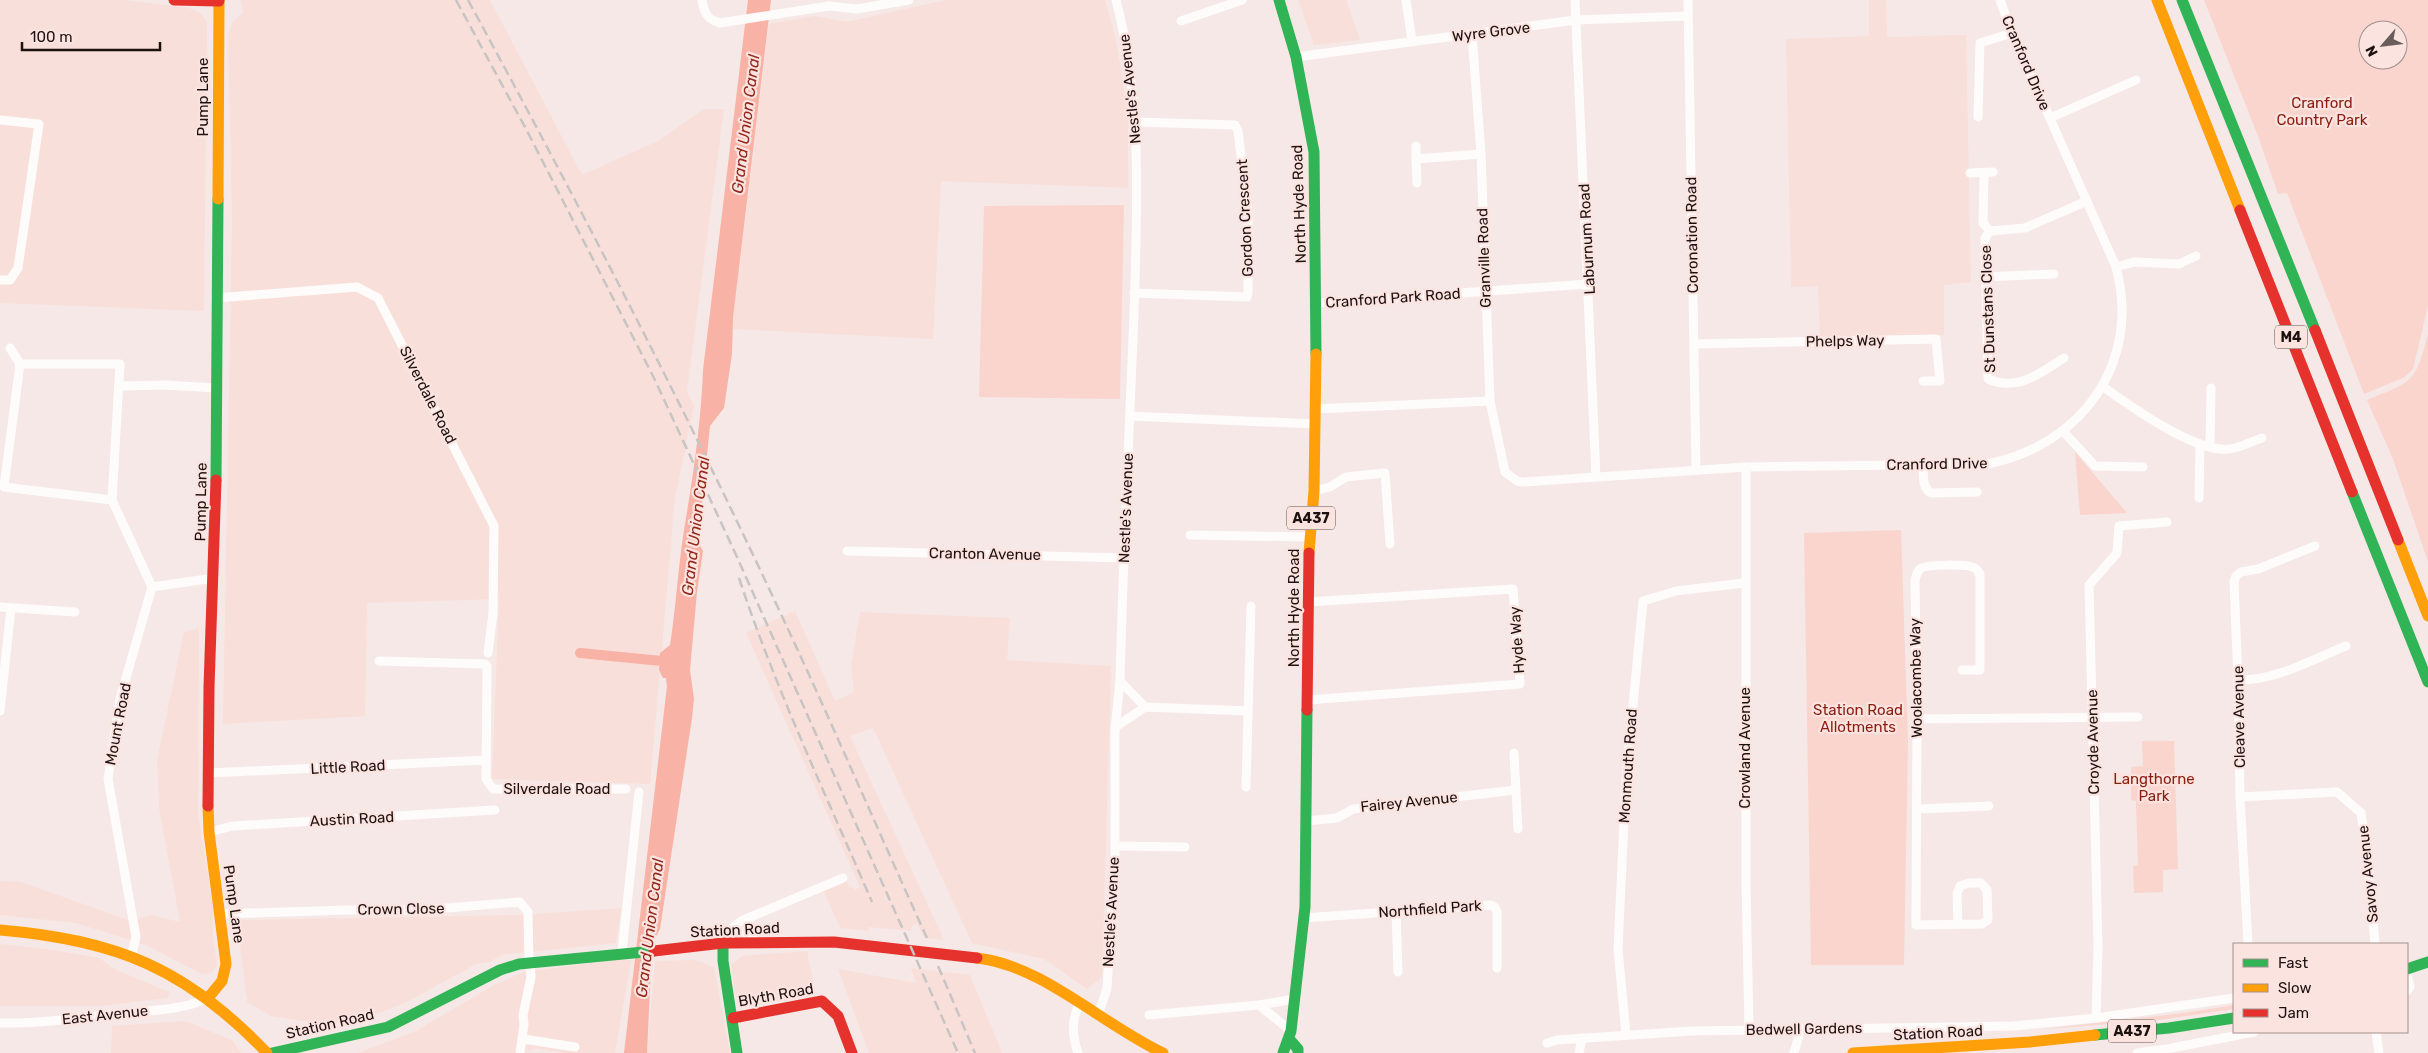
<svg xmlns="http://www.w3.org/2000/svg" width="2428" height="1053" viewBox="0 0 2428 1053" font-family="Rubik,sans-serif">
  <rect width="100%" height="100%" fill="#f5e8e6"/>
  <g fill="#f9dfda">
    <path d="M0,0H125L189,8L201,14L207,22L204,311L0,303Z"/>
    <path d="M241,0H490L582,175L658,141L704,109H724L687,391L694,406L675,498L650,784L492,779L499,599L367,603L365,716L223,724L232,221L228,34L233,22L243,13Z"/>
    <path d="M946,0H1105L1116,40L1128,116V188L941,181L933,339L732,329L769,24L814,16L847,22Z"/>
    <path d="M1298,0H1346L1360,40L1314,45Z"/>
    <path d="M1869,0H1886L1887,37L1966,35L1971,282L1944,285V335L1820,341L1818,286L1791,287L1786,39L1869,36Z"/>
    <path d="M795,611L835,701L854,692L851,665L860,612L1010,618L1007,660L1111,666L1102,977L1087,989L1044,959L972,943L873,728L850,736L944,940L924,938L917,923L912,926L911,931L868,927L869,931L840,928L823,890L846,880L850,888L853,887L855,890L860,887L746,633Z"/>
    <path d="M199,628L198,814L213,908V937L217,964L214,970L210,973L202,974L146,945L76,923L0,915V881L21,882L131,921L151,915L180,922L159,808L157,760L184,632Z"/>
    <path d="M621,908L616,943L501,955L490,962L476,964L405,1003L371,1016L331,1023L309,1022L271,1016L247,1002L237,920L519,915Z"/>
    <path d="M0,944L53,950L99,958L114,969L169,992L168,998L101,1006H0Z"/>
    <path d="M807,951L816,995L738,1007L731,965L742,956Z"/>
    <path d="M614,960H631L615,1053H563L535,1048L525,1053H358L416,1031L494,985L524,972Z"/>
    <path d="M695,960L714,967L730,1053H647L655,961Z"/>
    <path d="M911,968L970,975L1002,1053H869L838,969L916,983Z"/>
    <path d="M185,1021L232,1040L241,1053H111L112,1026Z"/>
  </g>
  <g fill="#fad5ce" fill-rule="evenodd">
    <path d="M2204,0H2428V306L2413,369L2405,377L2364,394L2287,193L2278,194L2258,136ZM2368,30H2398V60H2368Z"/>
    <path d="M1124,205L1120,399L979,397L984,206Z"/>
    <path d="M2428,334V562L2393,459L2367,400C2413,381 2415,384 2428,334Z"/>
    <path d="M2075,452L2127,513L2080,515Z"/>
    <path d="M1901,530L1908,742L1904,965H1811L1804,533Z"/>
    <path d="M2142,741H2174L2178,869L2163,870V892L2134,893L2133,866L2138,865L2136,801L2131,800V767L2143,766Z"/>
    <path d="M2234,1005V1009L2159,1020L2043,1029L2184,1013Z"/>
  </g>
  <path fill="#f8b2a6" d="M748,0H771L733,318L732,354L724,408L710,426L698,542L703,551L697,592L690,670L694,699L692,718L660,929L652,944L647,1053H624L667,686L666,678H663L659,670L660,653L670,645C676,607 678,568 684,530C693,477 701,424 703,370Z"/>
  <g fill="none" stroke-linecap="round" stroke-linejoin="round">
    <path stroke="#f8b2a6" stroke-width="10" d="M580,653L672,662"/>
    <g stroke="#fefcfb" stroke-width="9">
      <path d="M702,0C704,13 707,19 720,23L829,6L857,9L909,0"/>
      <path d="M1406,0L1412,41"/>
      <path d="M1575,0L1596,477"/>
      <path d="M1688,0L1696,470"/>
      <path d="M1181,21L1242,0"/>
      <path d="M1472,35L1481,154L1490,401L1505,472L1517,481L1523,482L1746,467L1987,464C2081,446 2142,363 2116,267L2012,33L2000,0"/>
      <path d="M1296,57L1576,20L1688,16"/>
      <path d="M1978,117L1980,43L2012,33"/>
      <path d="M2050,118L2136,80"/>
      <path d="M0,120L39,124L18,268L10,280H0"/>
      <path d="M1416,146V159"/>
      <path d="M1970,173L1993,172"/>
      <path d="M1984,173L1983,223L1990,231"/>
      <path d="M1417,183L1416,159L1481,154"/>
      <path d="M2116,267L2134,262L2179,264L2196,256"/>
      <path d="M1985,277L2054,274"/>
      <path d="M1134,293L1247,297L1248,292V214L1238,131L1235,125L1136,122"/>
      <path d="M216,298L357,287L378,298L494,526L493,613L488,653"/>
      <path d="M1316,303L1589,284"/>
      <path d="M1694,344L1936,339L1940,381H1923"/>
      <path d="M10,348L20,364"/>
      <path d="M2064,358C2040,373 2018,392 1988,379L1985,238L1990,231L2025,228L2087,201"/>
      <path d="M20,364H120L112,500L4,487Z"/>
      <path d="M120,386L165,385L216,388"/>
      <path d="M2102,386C2130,406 2195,453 2229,449C2240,448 2252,441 2262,438"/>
      <path d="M1315,409L1490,401"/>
      <path d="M1130,416L1315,424"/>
      <path d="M2064,432L2095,466L2143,467"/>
      <path d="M2210,446L2211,388"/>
      <path d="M1923,464C1924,474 1921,487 1931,493L1977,492"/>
      <path d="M1746,467V883L1749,1029"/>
      <path d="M1314,491L1330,487L1346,477L1385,473L1390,544"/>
      <path d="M2199,498L2200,444"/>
      <path d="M112,500L152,587L120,699L108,779L136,937L131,957"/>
      <path d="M1190,535L1309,537"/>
      <path d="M847,551L1124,558"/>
      <path d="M152,587L214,578"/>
      <path d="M1308,602L1513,589L1520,684L1308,700"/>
      <path d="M0,607L75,612"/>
      <path d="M379,661L485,664L487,666L486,779L493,789H626"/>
      <path d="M2238,680C2275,681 2313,659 2346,646"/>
      <path d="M1120,681L1145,707"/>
      <path d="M0,711L11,608"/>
      <path d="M1917,719L2138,717"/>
      <path d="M1117,726L1145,707L1248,711"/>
      <path d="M1514,753L1518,829"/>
      <path d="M209,773L486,760"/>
      <path d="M1246,787L1251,606"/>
      <path d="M2240,797L2337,792L2361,813L2368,862L2375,944"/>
      <path d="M1918,809L1989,806"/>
      <path d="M1306,821L1337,818L1353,809L1515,790"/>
      <path d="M209,832L233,826L495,810"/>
      <path d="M1115,846L1185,847"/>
      <path d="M1396,912L1398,972"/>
      <path d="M220,914L348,910H422L520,902L528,912L529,962"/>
      <path d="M750,917L746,933L756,942"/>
      <path d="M1303,918L1490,905L1495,907L1497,912V968"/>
      <path d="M1958,924L1957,894L1960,886L1969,883H1981L1987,890L1988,920L1982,924L1916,925L1917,719L1915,580C1916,576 1917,572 1920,569C1926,564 1968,564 1975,568C1977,569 1978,572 1980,574V670H1962"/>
      <path d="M723,943L733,927L741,921L843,878"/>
      <path d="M2248,944L2240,797L2238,680L2234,582L2236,576L2241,572L2258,569L2315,546"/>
      <path d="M622,952L639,792"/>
      <path d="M2407,975L2410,987L2407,991"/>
      <path d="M1259,1005L1291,1031"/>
      <path d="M1098,1015L1107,989L1115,854V729L1120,681C1123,559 1129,437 1134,315C1137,210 1143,103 1116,0"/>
      <path d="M1149,1015L1259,1005L1295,999"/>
      <path d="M2096,1018L2098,947L2089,585L2117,553L2119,526L2167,522"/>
      <path d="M0,1023C42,1024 84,1017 126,1013C152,1010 184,1010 208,998"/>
      <path d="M2376,1032L2379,1053"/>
      <path d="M1626,1035L1618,949L1626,778L1643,601L1676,591L1744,583"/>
      <path d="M523,1039L575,1047"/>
      <path d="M1547,1043L1557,1040L1692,1031L2014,1026L2096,1018L2234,998"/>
      <path d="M520,1053L524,1024L523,1015L531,977L530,962"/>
      <path d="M1078,1053C1072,1035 1071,1020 1080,1003"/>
      <path d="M1579,1053L1582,1038"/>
      <path d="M1794,1053L1801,1028"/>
      <path d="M2137,1053L2167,1049L2254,1032"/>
    </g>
    <g stroke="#30b455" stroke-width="11">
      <path d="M1279,0L1296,57L1314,152L1316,354"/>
      <path d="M2182,0L2315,330"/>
      <path d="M216,480L218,199"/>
      <path d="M2352,492L2428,682"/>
      <path d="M723,943V961L737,1053"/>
      <path d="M2407,969L2428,962"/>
      <path d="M2095,1035L2169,1028L2234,1018"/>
      <path d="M1290,1040L1298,1049V1053"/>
      <path d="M272,1053L388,1027L500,970L519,964L654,951"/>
      <path d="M1283,1053L1291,1031L1305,907L1307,710"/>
    </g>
    <g stroke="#ff9f0a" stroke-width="11">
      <path d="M2157,0L2240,210"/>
      <path d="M218,199L219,0"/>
      <path d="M2398,540L2428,616"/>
      <path d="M1309,553L1314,491L1316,354"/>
      <path d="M0,930C116,940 186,968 267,1053"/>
      <path d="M977,958C1042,965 1103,1025 1163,1053"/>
      <path d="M208,998L222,981L226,964L209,832L208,806"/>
      <path d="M1853,1053L2030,1042L2095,1035"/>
    </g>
    <g stroke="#e5322d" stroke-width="11">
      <path d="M174,0L219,1"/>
      <path d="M2240,210L2352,492"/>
      <path d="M2315,330L2398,540"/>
      <path d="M1307,710L1309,553"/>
      <path d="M208,806L209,687L216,480"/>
      <path d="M654,951L723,943L834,942L977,958"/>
      <path d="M733,1018L822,1001L838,1016L852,1053"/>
    </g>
    <g stroke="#c8c4c3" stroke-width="2.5" stroke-dasharray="10 5" stroke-linecap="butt">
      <path d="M456,0L526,129L653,376L737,557L958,1053"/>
      <path d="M468,0C580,206 688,414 787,627C835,730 880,835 927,938"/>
      <path d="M739,578C776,690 826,795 872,902"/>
      <path d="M938,966L975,1053"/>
    </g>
  </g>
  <g text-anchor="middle" stroke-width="4.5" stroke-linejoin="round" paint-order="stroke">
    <g fill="#fbe4e0" stroke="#60504e" stroke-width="1">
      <rect x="2275" y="325.5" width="32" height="23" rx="4"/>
      <rect x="1287" y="506.5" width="48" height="23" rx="4"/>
      <rect x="2108" y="1019.5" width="48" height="23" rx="4"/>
    </g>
    <g font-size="14" font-weight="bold" fill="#1d110f">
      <text x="2291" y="342">M4</text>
      <text x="1311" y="523">A437</text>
      <text x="2132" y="1036">A437</text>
    </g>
    <g font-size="15" fill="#1d110f" stroke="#fbe4e0">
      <text transform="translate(1491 32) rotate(-7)" y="5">Wyre Grove</text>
      <text transform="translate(2026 63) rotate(67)" y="5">Cranford Drive</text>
      <text transform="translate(1130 89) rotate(-96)" y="5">Nestle's Avenue</text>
      <text transform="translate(203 97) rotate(-90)" y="5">Pump Lane</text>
      <text transform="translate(1299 204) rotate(-92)" y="5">North Hyde Road</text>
      <text transform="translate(1245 218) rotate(-93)" y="5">Gordon Crescent</text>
      <text transform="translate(1692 235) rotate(-91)" y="5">Coronation Road</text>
      <text transform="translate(1587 239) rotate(-93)" y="5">Laburnum Road</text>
      <text transform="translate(1484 258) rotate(-92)" y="5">Granville Road</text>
      <text transform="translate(1393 298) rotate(-4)" y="5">Cranford Park Road</text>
      <text transform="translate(1988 309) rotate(-92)" y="5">St Dunstans Close</text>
      <text transform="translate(1845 341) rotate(-1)" y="5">Phelps Way</text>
      <text transform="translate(428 395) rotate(63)" y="5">Silverdale Road</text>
      <text transform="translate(1937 464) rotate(-1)" y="5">Cranford Drive</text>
      <text transform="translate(201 502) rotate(-89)" y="5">Pump Lane</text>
      <text transform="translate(1126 508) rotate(-88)" y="5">Nestle's Avenue</text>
      <text transform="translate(985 554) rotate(1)" y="5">Cranton Avenue</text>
      <text transform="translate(1294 608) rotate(-90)" y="5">North Hyde Road</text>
      <text transform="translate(1517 640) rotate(-94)" y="5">Hyde Way</text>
      <text transform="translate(1916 678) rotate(-91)" y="5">Woolacombe Way</text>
      <text transform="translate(2239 717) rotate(-91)" y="5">Cleave Avenue</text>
      <text transform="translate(118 724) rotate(-79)" y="5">Mount Road</text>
      <text transform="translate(2093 742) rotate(-91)" y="5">Croyde Avenue</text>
      <text transform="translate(1745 748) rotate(-90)" y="5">Crowland Avenue</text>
      <text transform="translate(1628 766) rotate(-86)" y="5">Monmouth Road</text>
      <text transform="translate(348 767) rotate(-3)" y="5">Little Road</text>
      <text x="557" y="794">Silverdale Road</text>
      <text transform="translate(1409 802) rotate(-6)" y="5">Fairey Avenue</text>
      <text transform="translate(352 819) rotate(-3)" y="5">Austin Road</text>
      <text transform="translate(2368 874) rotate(-96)" y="5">Savoy Avenue</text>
      <text transform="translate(234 904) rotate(82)" y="5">Pump Lane</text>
      <text transform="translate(401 909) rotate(-1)" y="5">Crown Close</text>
      <text transform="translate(1430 909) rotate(-4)" y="5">Northfield Park</text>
      <text transform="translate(1111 912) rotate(-87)" y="5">Nestle's Avenue</text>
      <text transform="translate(735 930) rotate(-3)" y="5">Station Road</text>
      <text transform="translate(776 995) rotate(-10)" y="5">Blyth Road</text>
      <text transform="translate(105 1015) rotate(-6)" y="5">East Avenue</text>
      <text transform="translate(330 1024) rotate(-13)" y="5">Station Road</text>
      <text transform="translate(1804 1029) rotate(-1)" y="5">Bedwell Gardens</text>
      <text transform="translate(1938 1033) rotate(-3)" y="5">Station Road</text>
    </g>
    <g font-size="15" fill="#8a1c10" stroke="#fbe4e0">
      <text x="2322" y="108">Cranford<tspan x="2322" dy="17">Country Park</tspan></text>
      <text x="1858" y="715">Station Road<tspan x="1858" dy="17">Allotments</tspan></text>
      <text x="2154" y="784">Langthorne<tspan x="2154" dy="17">Park</tspan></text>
    </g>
    <g font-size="16" font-style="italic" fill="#95281b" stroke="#fbe4e0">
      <text transform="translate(745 124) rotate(-83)" y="6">Grand Union Canal</text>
      <text transform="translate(695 526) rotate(-83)" y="6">Grand Union Canal</text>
      <text transform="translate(649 928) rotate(-83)" y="6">Grand Union Canal</text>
    </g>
  </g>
  <rect x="2233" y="943" width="175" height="90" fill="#fbe4e0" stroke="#a2908c"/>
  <rect x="2243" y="959" width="25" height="8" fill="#30b455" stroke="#a2908c"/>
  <text x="2278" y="968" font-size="15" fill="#1d110f">Fast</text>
  <rect x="2243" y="984" width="25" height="8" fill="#ff9f0a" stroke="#a2908c"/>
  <text x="2278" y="993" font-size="15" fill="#1d110f">Slow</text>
  <rect x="2243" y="1009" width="25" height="8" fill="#e5322d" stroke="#a2908c"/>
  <text x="2278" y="1018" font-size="15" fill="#1d110f">Jam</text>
  <g transform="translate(2383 45) rotate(242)"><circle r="24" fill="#fbe4e0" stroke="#a2908c"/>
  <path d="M0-4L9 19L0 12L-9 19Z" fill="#695c5a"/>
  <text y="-8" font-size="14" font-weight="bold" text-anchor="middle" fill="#1d110f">N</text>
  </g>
  <path d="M22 42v8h138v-8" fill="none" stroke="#1d110f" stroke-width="2.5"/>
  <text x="30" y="42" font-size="15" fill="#1d110f" stroke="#fbe4e0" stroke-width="4" paint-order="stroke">100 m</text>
</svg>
